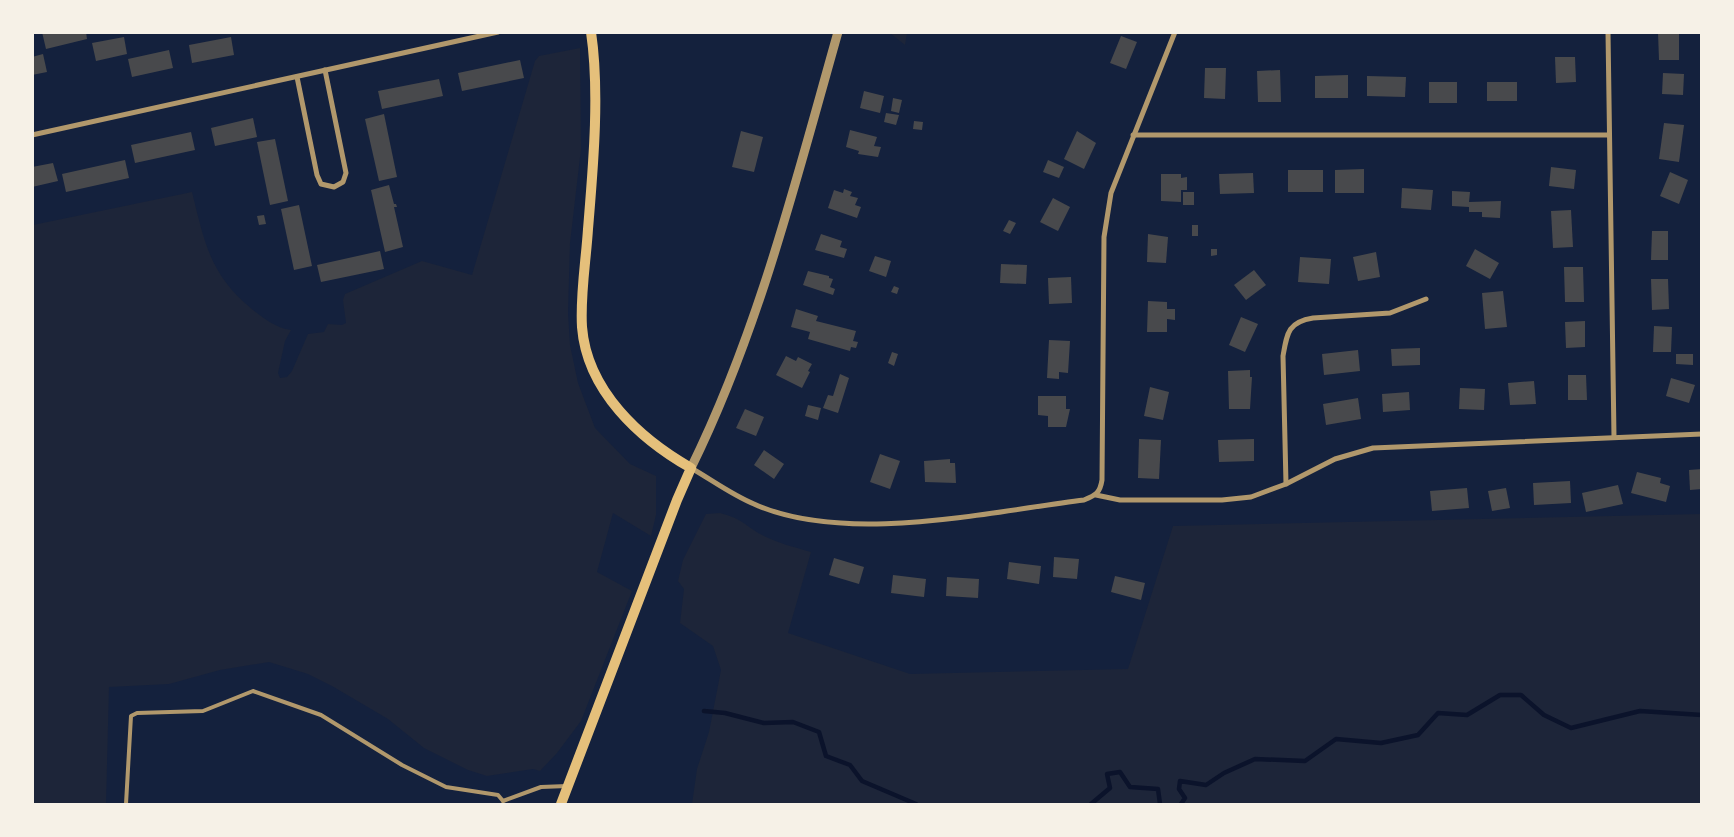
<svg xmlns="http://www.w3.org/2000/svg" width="1734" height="837" viewBox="0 0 1734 837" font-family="Mulish,sans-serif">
  <rect width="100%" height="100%" fill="#14213d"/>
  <g fill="#1d2539">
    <path d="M890,33H907L905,45Z"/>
    <path d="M580,48L581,149L570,243L568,313L570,345L578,383L595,428L630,464L656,476V515L651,536L613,513L597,572L632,591L581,721L557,753L540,771L533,769L487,776L468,770L424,748L388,719L332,686L308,674L269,662L220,670L169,684L109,687L106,804H33V225L192,192C205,244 210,275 253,310C265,319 276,328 291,330L285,341L278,373L280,378L287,377L292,371L308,334L324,332L328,324L342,325L346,323L343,300L345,294L422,261L472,275L535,61L539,56Z"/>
    <path d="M720,513C743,519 744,525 762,535C777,543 794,547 811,552L788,633L910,674L1128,669L1173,526L1701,514V804H692L697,769L709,732L721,670L713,646L680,623L684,589L678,581L683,560L706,514Z"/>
  </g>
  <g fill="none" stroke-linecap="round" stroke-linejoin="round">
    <g stroke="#0b132b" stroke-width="4.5">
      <path d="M704,711L725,713L764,723L793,722L819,732L826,756L850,765L862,781L916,804"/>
      <path d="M1091,804L1110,788L1107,774L1120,772L1130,787L1158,789L1160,804"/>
      <path d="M1181,804L1185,798L1179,789L1180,781L1206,785L1224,773L1255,759L1305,761L1336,739L1381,743L1418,735L1438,713L1467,715L1500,695H1521L1544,715L1571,728L1640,711L1702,715"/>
    </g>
  </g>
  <g fill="#48494c">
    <path d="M42,32H86L87,39L46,49Z"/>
    <path d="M1658,32H1679V60H1659Z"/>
    <path d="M1121,36L1137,42L1126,69L1110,63Z"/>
    <path d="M124,37L127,54L96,61L92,43Z"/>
    <path d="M231,37L234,55L192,63L189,45Z"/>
    <path d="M169,50L173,68L132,77L128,59Z"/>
    <path d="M43,54L47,72L32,75V57Z"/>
    <path d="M1555,57H1575L1576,82L1556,83Z"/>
    <path d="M520,60L524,78L462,91L458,73Z"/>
    <path d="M1205,68H1226L1225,99L1204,98Z"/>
    <path d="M1280,70L1281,102H1258L1257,71Z"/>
    <path d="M1663,73L1684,74L1683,95L1662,94Z"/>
    <path d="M1348,75V98H1315V76Z"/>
    <path d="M1367,76L1406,77L1405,97L1367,96Z"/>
    <path d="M439,79L443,96L382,109L378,91Z"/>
    <rect x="1429" y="82" width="28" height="21"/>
    <rect x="1487" y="82" width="30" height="19"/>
    <path d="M864,91L884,96L880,113L860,108Z"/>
    <path d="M893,98L902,100L899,113L891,111Z"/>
    <path d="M886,113L899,115L896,125L884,122Z"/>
    <path d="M384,114L397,177L379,181L365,119Z"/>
    <path d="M253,118L257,137L215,146L211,128Z"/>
    <path d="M914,121L923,122L922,130L913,129Z"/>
    <path d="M1664,123L1684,125L1679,162L1659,159Z"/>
    <path d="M850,130L877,137L874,146L881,147L878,157L858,154L859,151L846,147Z"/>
    <path d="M741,131L763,137L754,172L732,167Z"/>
    <path d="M1077,131L1096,143L1084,169L1064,159Z"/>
    <path d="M191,132L195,150L135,163L131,145Z"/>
    <path d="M275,139L288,201L270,205L257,142Z"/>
    <path d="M125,160L129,178L66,192L62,174Z"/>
    <path d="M1048,160L1064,167L1059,178L1043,172Z"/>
    <path d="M53,163L58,181L32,187V167Z"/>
    <path d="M1551,167L1576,170L1574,189L1549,186Z"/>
    <path d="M1364,169V193H1335V170Z"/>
    <rect x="1288" y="170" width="35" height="22"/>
    <path d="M1670,172L1688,180L1679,204L1660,196Z"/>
    <path d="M1253,173L1254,193L1220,194L1219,174Z"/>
    <path d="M1161,174H1181V178L1187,177V190H1181V202L1161,201Z"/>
    <path d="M389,185L394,204H396L397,207H394L403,247L385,252L371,190Z"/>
    <path d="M1402,188L1433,190L1431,210L1401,208Z"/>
    <path d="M844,189L852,192L850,196L858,198L855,205L861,207L857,218L828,208L834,190L843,193Z"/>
    <path d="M1452,191L1470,192L1469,202L1501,201L1500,218L1482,217V212H1469V207L1452,206Z"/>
    <rect x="1183" y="192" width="11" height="13"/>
    <path d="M1053,198L1070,207L1058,231L1040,222Z"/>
    <path d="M299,205L312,266L294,270L281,209Z"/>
    <path d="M1571,210L1573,247L1553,248L1551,211Z"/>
    <path d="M264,215L266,224L259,225L257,216Z"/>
    <path d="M1009,220L1016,223L1010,234L1003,231Z"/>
    <rect x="1192" y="225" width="6" height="11"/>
    <path d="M1652,231H1668V260H1651Z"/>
    <path d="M821,234L842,241L840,247L847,249L844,258L815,250Z"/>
    <path d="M1148,234L1168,237L1166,263L1147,262Z"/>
    <path d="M1211,249H1217V255L1211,256Z"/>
    <path d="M1475,249L1499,263L1490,279L1466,266Z"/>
    <path d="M380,251L384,269L321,282L317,265Z"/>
    <path d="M1376,252L1380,277L1358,281L1353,257Z"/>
    <path d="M875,256L891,261L886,277L869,271Z"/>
    <path d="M1300,257L1331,259L1329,284L1298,282Z"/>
    <path d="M1001,264L1027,265L1026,284L1000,283Z"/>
    <path d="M1564,267H1583L1584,302H1565Z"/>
    <path d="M1254,270L1266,285L1246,300L1234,285Z"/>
    <path d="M808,271L829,276V278L833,279L830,287L835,289L833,295L803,285Z"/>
    <path d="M1071,277L1072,303L1049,304L1048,278Z"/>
    <path d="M1651,279H1668L1669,309L1652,310Z"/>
    <path d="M894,286L899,288L897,294L891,292Z"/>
    <path d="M1503,291L1507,327L1485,329L1482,293Z"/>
    <path d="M1148,301L1167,302V309H1175V320L1167,319V332H1147Z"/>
    <path d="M796,309L818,316L816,321L856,331L853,341L858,342L856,348L851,347L850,351L808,339L810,332L791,327Z"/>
    <path d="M1241,317L1258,324L1245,352L1229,345Z"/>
    <path d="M1585,321V347L1566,348L1565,322Z"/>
    <path d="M1654,326L1672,327L1671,352H1653Z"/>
    <path d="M1049,340L1070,341L1068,373L1059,372V379L1047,378Z"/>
    <path d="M1420,348V365L1392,366L1391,349Z"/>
    <path d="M1358,350L1360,371L1324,375L1322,354Z"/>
    <path d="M892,352L898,354L894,366L888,363Z"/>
    <path d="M1676,354H1693V365L1676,364Z"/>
    <path d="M786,356L796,361L798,357L812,364L808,371L810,372L802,388L776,375Z"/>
    <path d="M1250,370V377H1252L1250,409H1229L1228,371Z"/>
    <path d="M840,374L849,378L838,413L823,408L828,395L833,396Z"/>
    <path d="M1568,375H1586L1587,400H1568Z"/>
    <path d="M1671,378L1695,385L1689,403L1666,396Z"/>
    <path d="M1534,381L1536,404L1510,405L1508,383Z"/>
    <path d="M1150,387L1169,392L1163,420L1144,416Z"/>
    <path d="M1460,388L1485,389L1484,410L1459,409Z"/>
    <path d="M1409,392L1410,410L1383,412L1382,394Z"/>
    <path d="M1038,396H1066V409H1070L1066,427H1048V416L1038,415Z"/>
    <path d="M1358,398L1361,419L1326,425L1323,404Z"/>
    <path d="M808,405L821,408L818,420L805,416Z"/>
    <path d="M745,409L764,417L756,436L736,428Z"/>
    <path d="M1139,439L1161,440L1159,479L1138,478Z"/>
    <path d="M1254,439V461L1219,462L1218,440Z"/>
    <path d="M764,450L784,464L774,479L754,465Z"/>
    <path d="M880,454L900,461L890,489L870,482Z"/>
    <path d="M950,459V463H955L956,483L925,482L924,461Z"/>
    <path d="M1702,469V489L1690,490L1689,470Z"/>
    <path d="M1637,472L1661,478L1660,483L1670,486L1666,502L1631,493Z"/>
    <path d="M1570,481L1571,503L1534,505L1533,483Z"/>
    <path d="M1618,485L1623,504L1586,512L1582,493Z"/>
    <path d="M1467,488L1469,508L1432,511L1430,491Z"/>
    <path d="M1506,488L1510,508L1492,511L1488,491Z"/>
    <path d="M1054,557L1079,559L1077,579L1053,577Z"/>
    <path d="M834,558L864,567L859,584L829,575Z"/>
    <path d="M1009,562L1041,566L1039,584L1007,579Z"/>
    <path d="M893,575L926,579L924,597L891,593Z"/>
    <path d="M1115,576L1145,583L1141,600L1111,592Z"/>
    <path d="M947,577L979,579L978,598L946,596Z"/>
  </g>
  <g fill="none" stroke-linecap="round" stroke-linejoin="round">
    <g stroke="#b1986c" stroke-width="4">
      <path d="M503,801L541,787L567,786"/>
      <path d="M126,804L131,716L137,713L203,711L253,691L321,715L402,765L446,787L498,795L503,801"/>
    </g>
    <g stroke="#b1986c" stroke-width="5">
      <path d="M1608,32L1614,437"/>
      <path d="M297,77L317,175L321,184L334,187L343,182L346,173L325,70"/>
      <path d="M32,135L498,32"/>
      <path d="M1133,135H1608"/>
      <path d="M691,468C712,480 732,495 754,504C845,545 987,512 1084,500C1096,495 1100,493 1102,480L1104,237L1111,193L1175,32"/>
      <path d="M1286,484L1283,356C1287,333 1288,322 1313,318L1390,313L1426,299"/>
      <path d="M1096,495L1120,500H1222L1251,497L1286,484L1335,459L1373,448L1702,434"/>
    </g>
    <path stroke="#b1986c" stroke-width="9" d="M691,468C759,330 796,180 838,32"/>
    <path stroke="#e5c07b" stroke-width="10" d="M561,804L677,500L691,468C640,439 587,391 582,327C580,295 586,261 588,229C593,168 600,93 591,32"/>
  </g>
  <rect width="1734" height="837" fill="none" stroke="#f6f1e7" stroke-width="68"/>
</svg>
